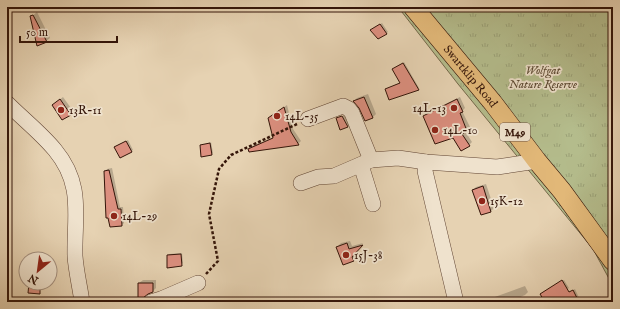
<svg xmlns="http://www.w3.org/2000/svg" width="620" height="309" viewBox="0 0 620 309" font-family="'IM FELL English',serif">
  <defs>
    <pattern id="park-tufts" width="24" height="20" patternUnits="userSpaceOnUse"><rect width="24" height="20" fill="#b4bc8c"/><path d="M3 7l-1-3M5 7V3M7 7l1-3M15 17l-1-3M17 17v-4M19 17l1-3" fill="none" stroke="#9ba177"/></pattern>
  </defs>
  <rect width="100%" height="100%" fill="#e6d2b2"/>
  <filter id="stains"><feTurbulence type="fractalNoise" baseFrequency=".005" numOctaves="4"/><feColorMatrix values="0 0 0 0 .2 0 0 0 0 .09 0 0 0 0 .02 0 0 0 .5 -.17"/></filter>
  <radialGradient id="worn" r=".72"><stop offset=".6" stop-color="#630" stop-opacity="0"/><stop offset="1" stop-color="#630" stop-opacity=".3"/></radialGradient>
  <path fill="url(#park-tufts)" stroke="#74684a" d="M398,7H613V286L593,249L458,84Z"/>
  <g fill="#0003">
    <path d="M37,12L50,38L46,41L31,17Z"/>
    <path d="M382,23L388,32L378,38L373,29Z"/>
    <path d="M404,62L419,88L418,89H386L401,82L394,68Z"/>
    <path d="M368,94L376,114L373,117L366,120L360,107L354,101L357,98Z"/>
    <path d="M63,97L73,111L70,114L53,105Z"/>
    <path d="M460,97L465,108L462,111L470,127L465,131L472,142L469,145L453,136L424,116L427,113Z"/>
    <path d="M287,105L293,129L301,141L298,144L249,149L252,146L274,137L269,118Z"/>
    <path d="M344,115L349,125L348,127L337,119Z"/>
    <path d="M128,140L133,150L131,151L116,146Z"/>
    <path d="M211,142L213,153L212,154L201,146Z"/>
    <path d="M112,168L120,207H123L124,223L122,225L105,172L107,169Z"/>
    <path d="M486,184L494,208L491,211L473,190L476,187Z"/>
    <path d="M350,241L352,246L363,243L354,253L357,257L353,260L337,247L341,243Z"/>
    <path d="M182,253L183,263L181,265L168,255L169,254Z"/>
    <path d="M143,280H156V288L153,291L139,283Z"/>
    <path d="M564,280L569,288L545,301L543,293Z"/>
    <path d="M525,286L528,292L525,295L509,302H490L489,301L492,298Z"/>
    <path d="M575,289L581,302H568L566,293Z"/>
  </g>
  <g fill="#dc8f7f" stroke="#341509">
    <path d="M33,15L47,42L37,46L30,16Z"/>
    <path d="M380,24L387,34L378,39L370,30Z"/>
    <path d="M403,63L419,90L389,100L385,89L400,83L392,69Z"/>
    <path d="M364,97L373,118L365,121L359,108L353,101Z"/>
    <path d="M60,99L71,115L62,120L52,105Z"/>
    <path d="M457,99L463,112L460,113L467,131L462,134L470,146L461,151L453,138L435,144L423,116Z"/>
    <path d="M284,107L291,132L299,145L249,152L248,149L273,138L268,118Z"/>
    <path d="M342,116L348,127L340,130L336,118Z"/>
    <path d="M126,141L132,152L120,158L114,147Z"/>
    <path d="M210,143L212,155L201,157L200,145Z"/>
    <path d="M109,170L118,209H121L122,226L110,227L108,218H106L104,171Z"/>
    <path d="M483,186L491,212L481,215L472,190Z"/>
    <path d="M347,243L349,249L363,245L352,257L354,261L343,265L336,247Z"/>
    <path d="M181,254L182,266L167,268V255Z"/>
    <path d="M562,280L569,292L573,290L579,302H545L540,294Z"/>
    <path d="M29,283H40V294L28,293Z"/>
    <path d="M138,283H153V292L148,294L143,298H138Z"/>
  </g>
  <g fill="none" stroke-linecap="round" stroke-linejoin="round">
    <g stroke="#604433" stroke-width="16">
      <g id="minor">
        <path d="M7,103C23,119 41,133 55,150C84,185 74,216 75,256C76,271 80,287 82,302"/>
        <path d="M308,119L343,106L349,109L352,113L371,160L398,158L426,162L497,167L537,161"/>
        <path d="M426,162L425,171L456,302"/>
        <path d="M361,165L373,204"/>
        <path d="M301,183L318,177L334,176L371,160"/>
        <path d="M151,302L161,299L198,283"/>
      </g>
    </g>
    <g stroke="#341509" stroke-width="20">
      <g id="major">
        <path id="s1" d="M413,7L493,103L537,161L562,191L613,261"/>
      </g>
    </g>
    <path stroke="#341509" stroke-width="2.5" stroke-dasharray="3 2" stroke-linecap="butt" d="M206,274L218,261L209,214L219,169L231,155L297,124"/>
    <use href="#minor" stroke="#efe2cd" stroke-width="15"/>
    <use href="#major" stroke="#e3b979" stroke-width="19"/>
  </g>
  <g fill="#8f2418" stroke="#efe2cd" stroke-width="1.5">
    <circle cx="454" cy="108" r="4"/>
    <circle cx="61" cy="110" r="4"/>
    <circle cx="277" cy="116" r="4"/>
    <circle cx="435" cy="130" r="4"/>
    <circle cx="482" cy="201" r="4"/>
    <circle cx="114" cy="216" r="4"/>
    <circle cx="346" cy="255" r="4"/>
  </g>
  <g text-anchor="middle" stroke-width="3.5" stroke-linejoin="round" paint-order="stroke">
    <rect fill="#efe2cd" stroke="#6c5244" stroke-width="1" x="500" y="123" width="30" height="18" rx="3"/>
    <g font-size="11" font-weight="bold" fill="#341509">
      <text x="515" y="136">M49</text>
    </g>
    <g font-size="12" font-style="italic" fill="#5a4730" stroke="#efe2cd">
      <text x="543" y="74">Wolfgat<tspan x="543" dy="14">Nature Reserve</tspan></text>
    </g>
    <g font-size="12" fill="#341509" stroke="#efe2cd">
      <text dy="4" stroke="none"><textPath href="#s1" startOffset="90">Swartklip Road</textPath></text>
    </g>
    <g font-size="12" fill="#341509" stroke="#efe2cd" text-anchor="start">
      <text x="446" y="112" text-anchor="end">14L-13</text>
      <text x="69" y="114">13R-11</text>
      <text x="285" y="120">14L-35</text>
      <text x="443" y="134">14L-10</text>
      <text x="490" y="205">15K-12</text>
      <text x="122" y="220">14L-29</text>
      <text x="354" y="259">15J-38</text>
    </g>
  </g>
  <rect width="620" height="309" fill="none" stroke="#e6d2b2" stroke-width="24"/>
  <rect x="8" y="8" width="604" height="293" fill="none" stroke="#341509" stroke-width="2"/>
  <rect x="12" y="12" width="596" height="285" fill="none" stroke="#341509"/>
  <g transform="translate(38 271) rotate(209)"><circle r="19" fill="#efe2cd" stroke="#a4907f"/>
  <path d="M0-3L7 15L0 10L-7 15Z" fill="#8f2418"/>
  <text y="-6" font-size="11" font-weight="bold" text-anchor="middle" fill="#341509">N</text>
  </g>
  <path d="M20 36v6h97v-6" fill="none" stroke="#341509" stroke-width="2"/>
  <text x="26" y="36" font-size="12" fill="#341509" stroke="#efe2cd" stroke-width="3" paint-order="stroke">50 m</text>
  <rect width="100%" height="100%" filter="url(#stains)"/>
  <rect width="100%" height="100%" fill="url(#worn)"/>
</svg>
